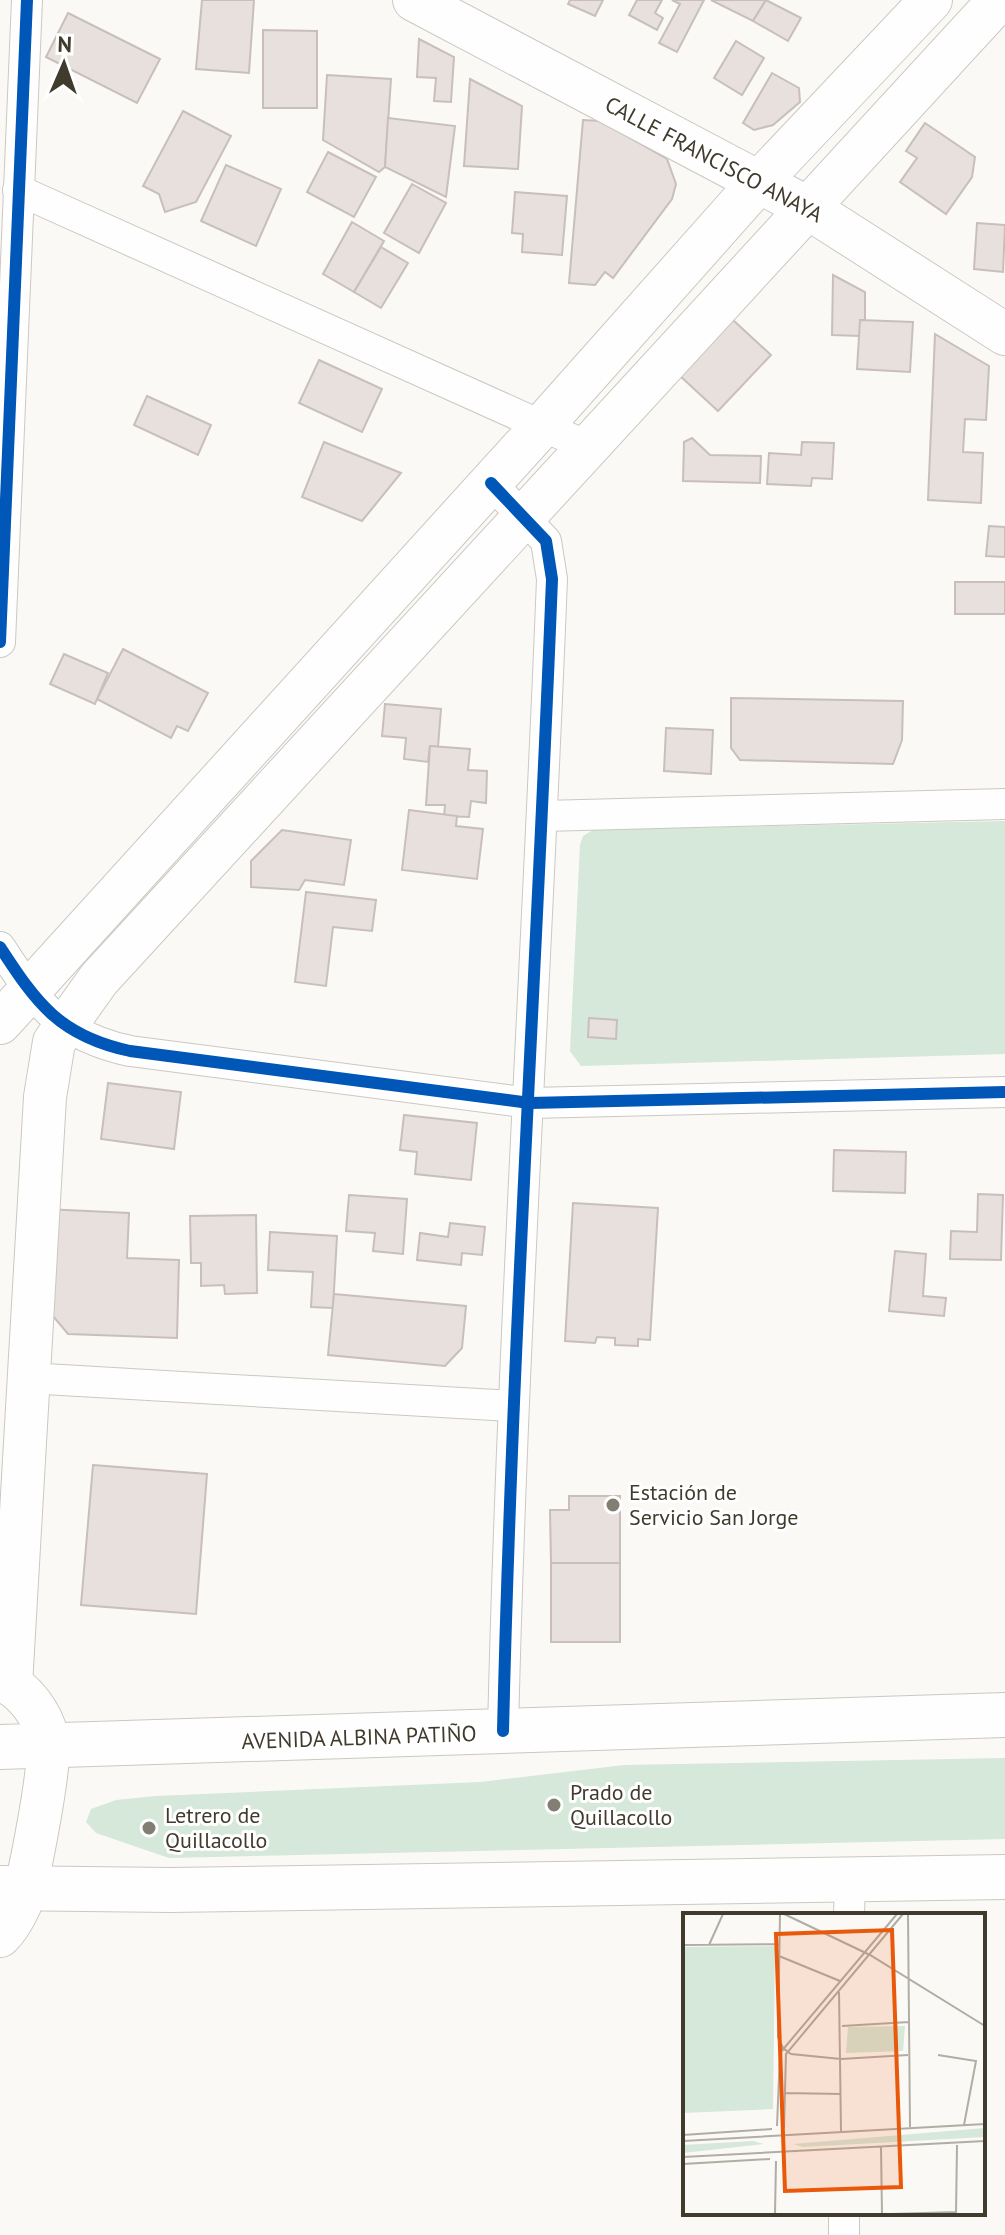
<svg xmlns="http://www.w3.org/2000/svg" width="1005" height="2235" viewBox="0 0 1005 2235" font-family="'PT Sans',sans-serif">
  <rect width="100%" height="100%" fill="#fbf9f5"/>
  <g fill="#d5e8d9">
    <path d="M1005,821V1054L581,1066L570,1051L580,845L583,836L593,830Z"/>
    <path d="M1005,1758V1839L169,1858L96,1833L86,1822L91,1809L116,1800L156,1796L480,1782L624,1765Z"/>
  </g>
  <g fill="#e8e0dc" stroke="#c8bfbd" stroke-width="2">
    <path d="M202,0H254L249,73L196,69Z"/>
    <path d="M570,0H603L595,16L568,4Z"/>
    <path d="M637,0H662L655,13L663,18L657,30L629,15Z"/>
    <path d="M672,0H704L677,52L659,43L680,4Z"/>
    <path d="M711,0H766L753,21Z"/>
    <path d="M766,0L801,18L788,41L753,21Z"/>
    <path d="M68,13L160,59L137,103L46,57Z"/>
    <path d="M263,30L317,31V108H263Z"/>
    <path d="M419,39L454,57L451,102L434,101L436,78L417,77Z"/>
    <path d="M736,41L764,58L742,95L714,78Z"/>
    <path d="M772,73L799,88L800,102L773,125L754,130L743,123Z"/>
    <path d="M327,75L391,79L385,167L379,172L323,140Z"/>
    <path d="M470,79L522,106L518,169L464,166Z"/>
    <path d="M183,111L231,136L196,202L165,212L159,194L143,186Z"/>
    <path d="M388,118L455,126L446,197L385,167Z"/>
    <path d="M583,120L600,121L667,159L676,184L672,199L613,278L605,272L595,285L569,283Z"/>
    <path d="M925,123L975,157L972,177L946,214L900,182L917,158L906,151Z"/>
    <path d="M328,152L376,177L354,217L307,192Z"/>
    <path d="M226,165L281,189L256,246L201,221Z"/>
    <path d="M412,184L446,203L419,253L384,233Z"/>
    <path d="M515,192L567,196L562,255L522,252L523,234L512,233Z"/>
    <path d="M352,222L384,241L354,292L323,274Z"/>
    <path d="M977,223L1005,225L1003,272L974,269Z"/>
    <path d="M381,247L408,263L381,308L354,292Z"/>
    <path d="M833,275L865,292V320H860V336L832,335Z"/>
    <path d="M733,320L771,355L718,411L680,376Z"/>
    <path d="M860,320L913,322L910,372L857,369Z"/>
    <path d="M935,334L989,366L986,420L965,419L963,452L983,453L981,503L928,500Z"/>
    <path d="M319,360L382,389L362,432L299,403Z"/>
    <path d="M147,396L211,425L198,455L134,425Z"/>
    <path d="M692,438L710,455L761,456L760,483L683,481L684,442Z"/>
    <path d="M324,442L401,473L362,521L302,497Z"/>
    <path d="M802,442L834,443L832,479L812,478L811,486L767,484L769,453L801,455Z"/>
    <path d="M989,526L1005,527V557L986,556Z"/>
    <rect x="955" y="582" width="50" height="32"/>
    <path d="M123,649L208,693L188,731L177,726L171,738L97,699Z"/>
    <path d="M64,654L108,673L95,704L50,684Z"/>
    <path d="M731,698L903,701L902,740L893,764L740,760L731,748Z"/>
    <path d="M385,704L441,709L438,747L430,746L428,762L404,759L406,738L382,736Z"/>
    <path d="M666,728L713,730L711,774L664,771Z"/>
    <path d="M430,746L470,749L468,770L487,771L486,803L471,801L469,817L444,816L445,805H426Z"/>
    <path d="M409,810L457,816L456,826L483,829L477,879L402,870Z"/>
    <path d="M282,830L351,840L344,885L305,880L299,890L251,887V861Z"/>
    <path d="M306,892L376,900L372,931L333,927L326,986L295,982Z"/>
    <path d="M589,1018L617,1020L616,1039L588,1037Z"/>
    <path d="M108,1083L181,1092L174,1149L101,1139Z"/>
    <path d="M404,1115L477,1123L471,1180L415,1174L417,1152L400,1150Z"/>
    <path d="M834,1150L906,1152L905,1193L833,1191Z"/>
    <path d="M978,1194L1003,1195L1001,1260L950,1259L951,1231L977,1232Z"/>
    <path d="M349,1195L407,1199L403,1254L373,1251L375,1233L346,1231Z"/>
    <path d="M573,1203L658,1208L650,1340L638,1339V1346L615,1345V1338L597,1337L595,1343L565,1341Z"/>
    <path d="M45,1209L129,1213L127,1258L179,1260L177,1338L68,1334L42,1303Z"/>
    <path d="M256,1215L257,1293L225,1294L224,1285L201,1286V1263H191L190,1216Z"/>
    <path d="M450,1223L485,1227L482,1255L462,1253L461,1265L417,1260L420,1233L448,1237Z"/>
    <path d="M270,1232L337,1236L333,1308L311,1307L313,1272L268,1270Z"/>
    <path d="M895,1251L926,1254L923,1296L946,1298L944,1316L889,1311Z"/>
    <path d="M334,1294L466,1306L462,1348L445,1366L328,1355Z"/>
    <path d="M93,1465L207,1474L196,1614L81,1605Z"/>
    <path d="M569,1496H620V1563H551L550,1510H569Z"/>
    <rect x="551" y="1563" width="69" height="79"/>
  </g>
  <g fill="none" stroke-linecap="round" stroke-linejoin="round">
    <g stroke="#ccc8c0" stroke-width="32">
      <g id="minor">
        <path d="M18,190L587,446"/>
        <path d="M491,483L546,541L552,579C537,963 512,1347 503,1731"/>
        <path d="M0,642L27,0"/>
        <path d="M543,816L1005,804"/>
        <path d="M0,947C37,1004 60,1036 130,1051L530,1103L1005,1092"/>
        <path d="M27,1378L512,1406"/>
        <path d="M849,1915L850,1881"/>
        <path d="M844,2235V2213"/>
      </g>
    </g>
    <g stroke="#ccc8c0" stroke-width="44">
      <g id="secondary">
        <path d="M414,0L808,208L1005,334"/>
        <path d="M0,1023L542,426L758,183L931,0"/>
        <path d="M0,1677C24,1691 42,1712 48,1739C52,1761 29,1882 20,1905C15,1916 9,1927 0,1936"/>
        <path d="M11,1685L45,1097L54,1042L99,979L999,0"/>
      </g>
    </g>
    <g stroke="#ccc8c0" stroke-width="46">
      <g id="trunk">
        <path d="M0,1747L1005,1715"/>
        <path d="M0,1888L170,1890L1005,1877"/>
      </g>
    </g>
    <use href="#minor" stroke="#fefefe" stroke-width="30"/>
    <use href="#secondary" stroke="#fefefe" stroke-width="42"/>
    <use href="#trunk" stroke="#fefefe" stroke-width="44"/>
    <g stroke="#fff" stroke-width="17">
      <g id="cycleway">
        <path d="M491,483L546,541L552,579C537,963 512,1347 503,1731"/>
        <path d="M0,642L27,0"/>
        <path d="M0,947C37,1004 60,1036 130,1051L530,1103L1005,1092"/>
      </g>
    </g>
    <use href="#cycleway" stroke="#0057b8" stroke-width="12"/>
  </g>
  <g fill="#827e73" stroke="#fff" stroke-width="3">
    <circle cx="613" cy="1505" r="8"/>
    <circle cx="554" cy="1805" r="8"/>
    <circle cx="149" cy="1828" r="8"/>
  </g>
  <g text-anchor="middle" stroke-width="6" stroke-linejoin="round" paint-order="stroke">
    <g font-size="22" fill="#413b2d" stroke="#fff">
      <text transform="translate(714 159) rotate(28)" y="8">CALLE FRANCISCO ANAYA</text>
      <text transform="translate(359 1737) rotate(-2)" y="8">AVENIDA ALBINA PATIÑO</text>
    </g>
    <g font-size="22" fill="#413b2d" stroke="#fff" text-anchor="start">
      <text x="629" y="1500">Estación de<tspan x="629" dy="25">Servicio San Jorge</tspan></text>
      <text x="570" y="1800">Prado de<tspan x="570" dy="25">Quillacollo</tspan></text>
      <text x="165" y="1823">Letrero de<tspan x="165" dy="25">Quillacollo</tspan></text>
    </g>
  </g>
  <g transform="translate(683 1913)">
    <rect width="302" height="302" fill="#fbf9f5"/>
    <path d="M92,33L90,196L0,200V34ZM222,113L220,138L163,140L165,114ZM302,215V224L120,234L110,231ZM70,228L81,231L0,240V232Z" fill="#d5e8d9"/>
    <path fill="none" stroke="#b1ada5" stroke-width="2" d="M97,1L95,124L100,135L108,141L158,146L225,142M101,1L187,42L302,113M225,1L227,214M0,32L96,31M26,32L40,1M96,43L157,68M156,79L158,218M159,113L226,109M255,142L293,148L281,212M102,180L158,181M94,213L97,140L214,1M101,215L103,141L220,1M0,222L89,216M0,228L302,211M198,234L199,301M0,244L302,228M0,251L87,246M92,301L93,248M209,301L273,299M273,301L274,232"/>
    <path fill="#e8590c" fill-opacity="0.15" stroke="#e8590c" stroke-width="4" d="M209,17L218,274L102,278L93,21Z"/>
    <rect width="302" height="302" fill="none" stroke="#413b2d" stroke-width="4"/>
  </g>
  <g transform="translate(64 64) rotate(2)" stroke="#ffffff" stroke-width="6" paint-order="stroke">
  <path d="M0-6L14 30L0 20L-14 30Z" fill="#413b2d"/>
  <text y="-12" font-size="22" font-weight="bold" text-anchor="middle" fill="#413b2d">N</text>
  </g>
</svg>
